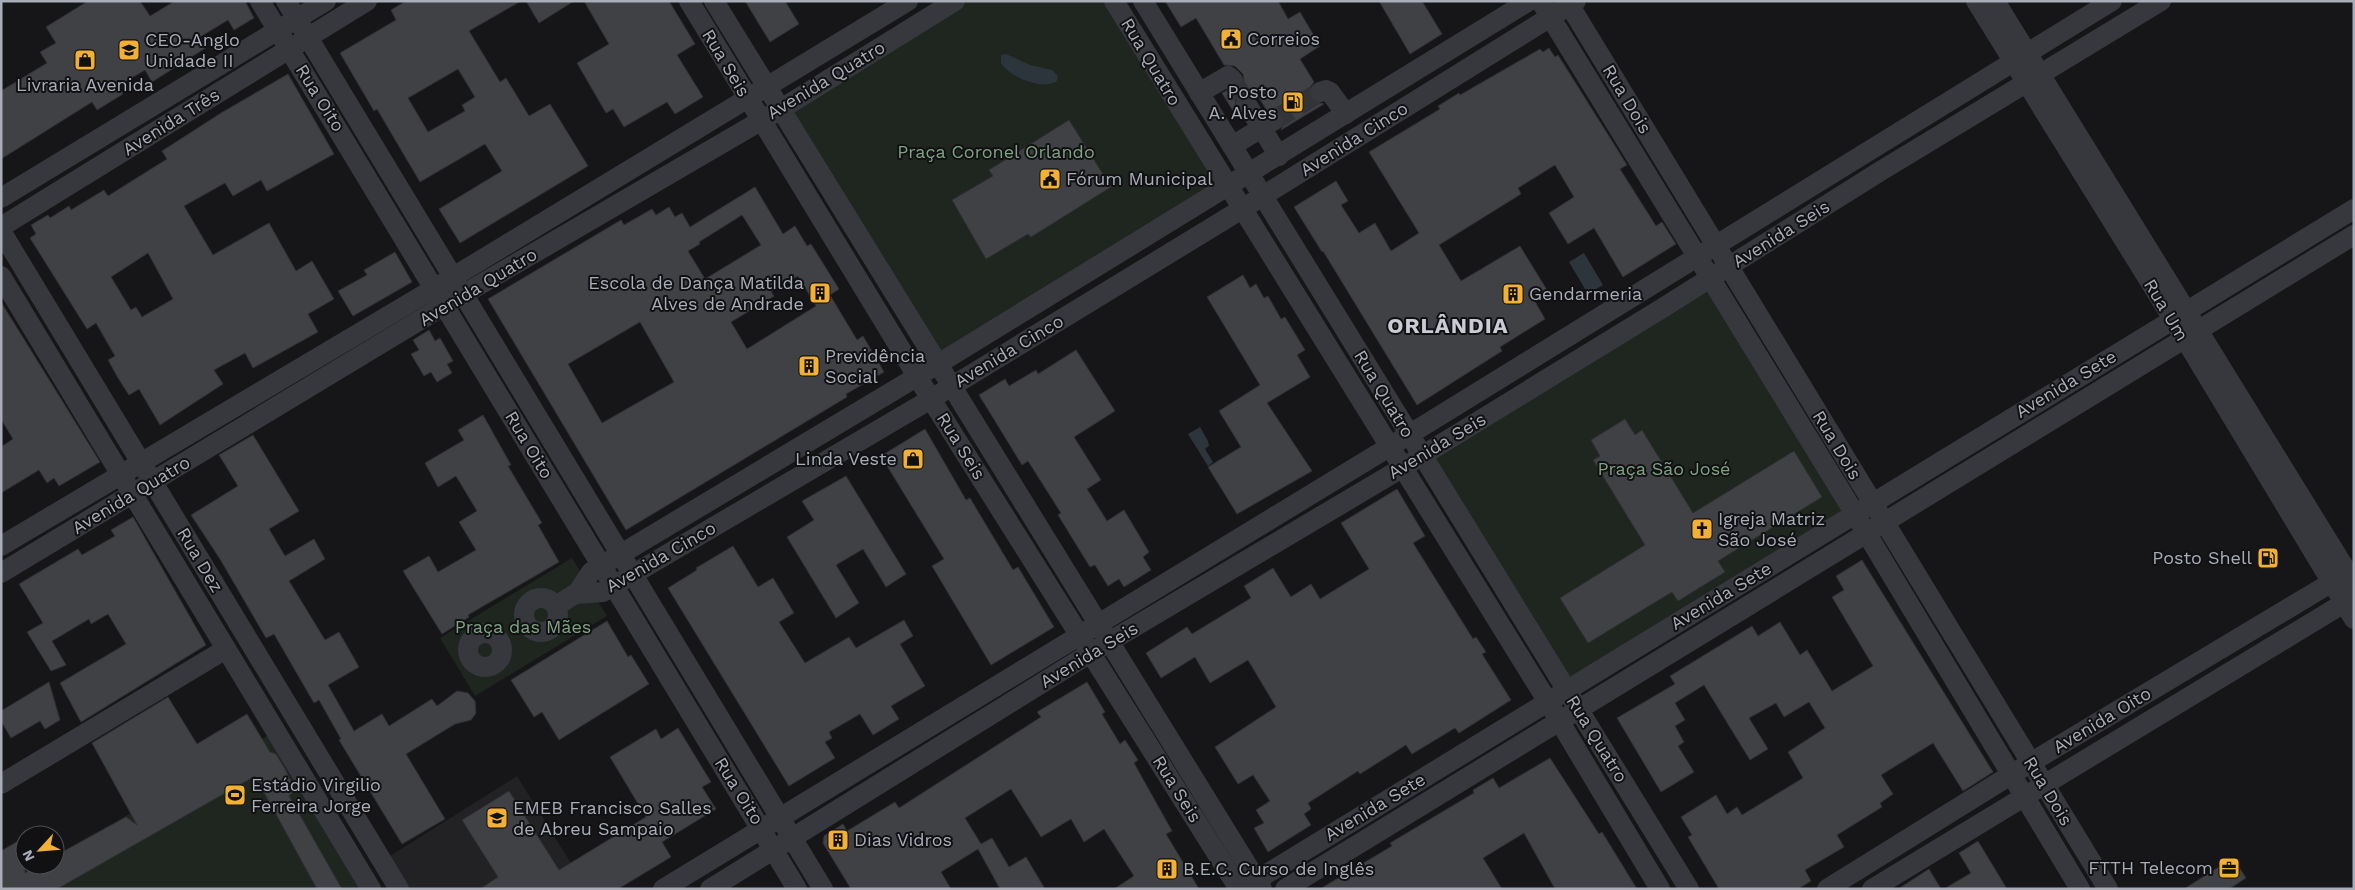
<svg xmlns="http://www.w3.org/2000/svg" width="2355" height="890" viewBox="0 0 2355 890" font-family="'Work Sans',sans-serif">
  <rect width="100%" height="100%" fill="#161618"/>
  <path fill="#222225" d="M517,776L587,889H399L382,861Z"/>
  <g fill="#1e261f">
    <path d="M955,1H1114L1228,187L938,364L781,109Z"/>
    <path d="M1710,279L1855,514L1567,690L1421,456Z"/>
    <path d="M572,558L607,616L475,696L440,638Z"/>
    <path d="M271,734L361,889H1L55,865V856Z"/>
  </g>
  <g fill="#2c353c">
    <path d="M1006,54L1030,65L1052,70L1058,76L1057,81C1042,91 1010,77 1001,63V55Z"/>
    <path d="M1584,253L1603,285L1588,294L1569,262Z"/>
    <path d="M1200,427L1208,441L1209,446L1205,449L1213,462L1208,466L1188,434Z"/>
  </g>
  <g fill="#404145" stroke="#303034" fill-rule="evenodd">
    <path d="M88,1H140L150,16L175,1H245L254,18L234,30L228,20L200,37L207,47L152,82L145,70L118,86L123,94L97,110L92,102L1,159V91L47,63L40,52L56,43L46,27Z"/>
    <path d="M406,1H521L469,31L500,82L506,78L529,116L550,104L588,166L460,243L439,209L502,171L485,144L420,182L377,109L374,111L340,53L396,20L391,10ZM458,69L475,97L462,105L465,111L428,132L408,98Z"/>
    <path d="M526,1H574L539,23Z"/>
    <path d="M584,1H669L695,44L677,55L703,97L675,114L667,102L624,127L613,109L606,113L577,63L609,44Z"/>
    <path d="M745,1H785L799,24L770,42Z"/>
    <path d="M1165,1H1278L1288,19L1300,12L1320,46L1300,59L1314,82L1309,89V95L1313,101L1324,104L1281,130L1285,121L1283,114L1273,109L1267,111L1258,96L1251,92L1239,93L1235,98L1236,109L1233,111L1222,93L1228,90H1236L1241,86L1244,80L1243,74L1235,66L1224,65L1196,18L1181,27Z"/>
    <path d="M1379,1H1422L1442,34L1410,54Z"/>
    <path d="M1549,48L1555,57L1558,55L1627,165L1620,169L1656,226L1662,222L1676,244L1623,277L1594,228L1568,244L1549,213L1574,197L1555,165L1518,188L1521,194L1439,245L1461,281L1520,246L1547,290L1533,298L1545,319L1500,347L1502,351L1417,405L1323,251L1322,252L1294,207L1336,181L1348,201L1341,205L1359,233L1375,223L1391,251L1419,233L1369,152L1440,109L1438,106L1459,93L1460,95L1540,49L1543,52Z"/>
    <path d="M288,74L334,154L267,191L261,180L233,196L225,183L184,206L213,255L269,223L296,271L312,261L334,299L308,314L318,332L253,368L245,353L214,370L223,384L160,425L139,389L129,395L118,378L108,360L115,356L96,323L87,329L30,238L36,234L31,225L48,215L50,218L69,206L71,210L104,190L108,196L167,159L162,151L221,113ZM148,253L173,299L142,317L136,307L131,310L111,277Z"/>
    <path d="M1069,120L1111,187L1031,237L1028,234L986,259L952,200L993,176L989,170Z"/>
    <path d="M755,187L783,234L795,226L807,246L811,244L839,289L830,295L857,340L863,336L884,372L846,394L847,397L626,530L488,299L621,220L624,225L652,209L656,215L669,207L675,217L682,213L690,227ZM742,215L761,245L705,279L688,251L700,244L699,242ZM798,276L816,306L747,349L731,322L774,296L771,292ZM640,322L674,382L602,423L568,364Z"/>
    <path d="M395,252L412,282L353,316L338,291L367,275L364,270Z"/>
    <path d="M1243,275L1250,288L1256,284L1264,298L1268,296L1281,319L1285,317L1305,350L1297,355L1310,377L1267,403L1312,471L1237,514L1208,467L1241,447L1219,411L1260,385L1207,297Z"/>
    <path d="M1,302L100,462L59,486L54,478L47,483L39,470L1,493V447L13,439L1,419Z"/>
    <path d="M429,330L435,341L440,338L453,361L447,364L452,373L437,382L431,372L424,376L411,354L419,350L413,340Z"/>
    <path d="M1076,350L1115,411L1074,437L1101,480L1087,489L1107,521L1124,510L1149,552L1143,557L1151,570L1124,587L1119,579L1108,586L1095,565L1090,567L1058,515L1061,513L1028,461L1022,465L979,395L1005,379L1009,386L1036,370L1038,374Z"/>
    <path d="M483,415L511,465L508,466L542,523L538,525L559,562L468,615L469,617L442,634L403,571L429,556L438,572L476,550L459,522L477,511L456,476L438,487L425,463L464,440L458,430Z"/>
    <path d="M1625,419L1635,435L1642,430L1693,513L1794,451L1822,497L1718,561L1725,572L1678,601L1672,592L1588,643L1560,598L1645,545L1593,460L1600,456L1591,440Z"/>
    <path d="M925,429L966,500L970,498L1013,570L1018,567L1054,627L991,665L932,566L944,559L881,456Z"/>
    <path d="M253,435L299,511L269,529L285,556L314,539L325,559L289,581L325,640L339,632L359,667L328,685L354,731L382,714L389,726L432,699L437,706L457,691L468,693L475,701L476,713L471,720L455,724L406,754L445,819L402,844L339,740L341,739L319,700L314,703L274,634L266,638L220,559L191,515L238,486L219,455Z"/>
    <path d="M846,476L906,574L886,587L863,549L836,565L859,603L836,618L787,537L814,520L802,501Z"/>
    <path d="M1397,489L1425,536L1413,543L1473,639L1476,637L1486,652L1482,654L1511,700L1459,733L1455,728L1412,754L1406,745L1360,774L1358,771L1308,803L1311,809L1304,814L1311,825L1268,852L1254,828L1264,823L1256,810L1270,801L1253,775L1238,784L1215,747L1276,707L1248,660L1210,683L1195,657L1161,678L1146,653L1187,627L1192,634L1251,598L1244,586L1273,568L1291,597L1311,584L1320,599L1369,569L1341,523Z"/>
    <path d="M133,517L206,645L81,722L60,683L126,644L108,614L91,624L89,619L52,641L66,665L51,671L27,632L43,623L19,584L78,549L82,555L115,536L111,530Z"/>
    <path d="M733,546L758,587L773,578L794,613L779,622L805,663L849,637L856,648L904,620L913,636L900,644L925,686L891,706L899,719L873,735L860,714L829,732L832,738L825,742L835,758L789,786L668,588L697,570L696,568Z"/>
    <path d="M1862,560L1993,772L1963,791L1933,743L1881,775L1893,794L1880,803L1882,807L1837,835L1844,847L1805,870L1811,881L1798,889H1719L1688,837L1692,835L1681,817L1716,795L1727,814L1737,807L1742,815L1803,778L1788,752L1825,728L1809,702L1784,717L1776,703L1749,718L1768,749L1750,760L1704,685L1675,703L1685,720L1675,726L1684,742L1678,746L1694,772L1661,792L1617,718L1675,684L1670,676L1752,626L1758,636L1780,622L1800,655L1807,650L1832,691L1873,666L1832,597L1844,590L1836,576Z"/>
    <path d="M607,621L628,657L631,655L649,684L559,740L542,712L534,717L511,680Z"/>
    <path d="M49,682L60,720L45,729L40,721L11,738L1,721V711Z"/>
    <path d="M1087,682L1105,712L1102,714L1120,744L1125,740L1138,760L1134,763L1172,831L1166,834L1199,889H1114L1134,876L1104,829L1084,842L1071,819L1041,837L1011,789L965,818L981,844L992,838L1009,867L1026,857L1045,889H1000L978,849L941,872L951,889H851L823,843L824,836L843,824L847,831L895,802L899,808L1041,717L1037,712Z"/>
    <path d="M168,697L197,744L247,714L270,752L276,754L285,769L295,790L289,796L342,889H317L255,776L57,889H1V851L25,837V873L39,865H55V856L126,817L137,825L92,743Z"/>
    <path d="M678,728L711,782L702,787L716,809L662,842L671,857L618,889H480L498,877L462,820L509,791L559,870L646,817L610,757L656,729L661,739Z"/>
    <path d="M1550,758L1599,834L1602,832L1637,889H1555L1524,833L1483,858L1502,889H1320L1392,846L1390,843L1474,793L1473,790L1493,778L1499,788Z"/>
    <path d="M1978,841L2007,889H1944L1971,873L1959,853Z"/>
    <path d="M2233,858L2246,878L2229,889H2184Z"/>
    <path d="M1929,869L1941,889H1898Z"/>
  </g>
  <g fill="none" stroke-linecap="round" stroke-linejoin="round">
    <g stroke="#333438" stroke-width="20" stroke-dasharray="20 10" stroke-linecap="butt">
      <path d="M1232,79L1246,103"/>
      <path d="M1273,121L1320,92"/>
    </g>
    <g stroke="#37383d" stroke-width="20">
      <path d="M260,1L797,889"/>
      <path d="M286,1L823,889"/>
      <path d="M689,1L931,399L1239,889"/>
      <path d="M714,1L1262,889"/>
      <path d="M1114,1L1548,702L1660,889"/>
      <path d="M1143,1L1689,889"/>
      <path d="M1567,1L2108,889"/>
      <path d="M1976,1L2173,319L2354,619"/>
      <path d="M1995,1L2354,583"/>
      <path d="M1543,5L1855,514L2080,889"/>
      <path d="M1320,92L1326,90L1330,92L1346,114"/>
      <path d="M1199,93L1228,76L1232,79"/>
      <path d="M1246,103L1279,156"/>
      <path d="M1232,146L1273,121"/>
      <path d="M1,198L326,1"/>
      <path d="M1,227L367,1"/>
      <path d="M1,231L399,889"/>
      <path d="M1,276L371,889"/>
      <path d="M1,546L435,288L908,1"/>
      <path d="M1,573L445,305L781,109L955,1"/>
      <path d="M576,594L603,592L931,399L1242,209L1576,1"/>
      <circle cx="541" cy="615" r="17"/>
      <path d="M556,606L578,592L591,572L938,364L1529,1"/>
      <circle cx="485" cy="650" r="17"/>
      <path d="M1,784L226,649"/>
      <path d="M663,889L1389,447L2112,1"/>
      <path d="M710,889L1092,652L1402,468L1661,309L1879,172L2161,1"/>
      <path d="M1242,889L2354,209"/>
      <path d="M1285,889L2354,235"/>
      <path d="M1827,889L2030,763L2344,575"/>
      <path d="M1872,889L2354,597"/>
    </g>
  </g>
  <defs>
    <g id="civic-square" transform="scale(1.125)"><rect x="-9" y="-9" width="18" height="18" rx="4" fill="#f2b134" stroke="#111113"/><path d="M-.6-6.5H3V-4.5H.6V-3L4-1V1h2V6H-6V1h2V-1L-.6-3ZM-1.2 2.5V6h2.4V2.5Z" fill="#111"/></g>
    <g id="school-square" transform="scale(1.125)"><rect x="-9" y="-9" width="18" height="18" rx="4" fill="#f2b134" stroke="#111113"/><path d="M0-5L7-2L0 1L-7-2ZM-4 1L0 2.5L4 1V4Q0 6-4 4Z" fill="#111"/></g>
    <g id="shop-square" transform="scale(1.125)"><rect x="-9" y="-9" width="18" height="18" rx="4" fill="#f2b134" stroke="#111113"/><path d="M-5-2.5h2.3a2.7 3.5 0 0 1 5.4 0H5L5.5 6h-11ZM-1.5-2.5h3a1.5 2.3 0 0 0-3 0Z" fill="#111"/></g>
    <g id="fuel-square" transform="scale(1.125)"><rect x="-9" y="-9" width="18" height="18" rx="4" fill="#f2b134" stroke="#111113"/><path d="M-5.5-6h7V0h2V4h1.3V-2.5L3-4.5l.8-.8L6-3V5H2.5V1h-1V6h-7ZM-4.2-4.7v3.2H.2V-4.7Z" fill="#111"/></g>
    <g id="building-square" transform="scale(1.125)"><rect x="-9" y="-9" width="18" height="18" rx="4" fill="#f2b134" stroke="#111113"/><path d="M-4-6H4V6H1V3H-1V6H-4ZM-2.5-4.3h1.7v1.8h-1.7ZM.8-4.3h1.7v1.8H.8ZM-2.5-1h1.7V.8h-1.7ZM.8-1h1.7V.8H.8Z" fill="#111"/></g>
    <g id="church-square" transform="scale(1.125)"><rect x="-9" y="-9" width="18" height="18" rx="4" fill="#f2b134" stroke="#111113"/><path d="M-1.2-6h2.4v3.5h3.3v2.4h-3.3V6h-2.4V-.1h-3.3v-2.4h3.3Z" fill="#111"/></g>
    <g id="stadium-square" transform="scale(1.125)"><rect x="-9" y="-9" width="18" height="18" rx="4" fill="#f2b134" stroke="#111113"/><path d="M0-5a6.5 5 0 1 0 0 10a6.5 5 0 1 0 0-10ZM-3.5-1.8h7v3.6h-7Z" fill="#111"/></g>
    <g id="office-square" transform="scale(1.125)"><rect x="-9" y="-9" width="18" height="18" rx="4" fill="#f2b134" stroke="#111113"/><path d="M-6-3h4V-5.5h4V-3h4V5H-6ZM-1-4.5V-3h2v-1.5ZM-6 0V1H6V0Z" fill="#111"/></g>
  </defs>
  <g fill-rule="evenodd">
    <use href="#civic-square" x="1231" y="39"/>
    <use href="#school-square" x="129" y="50"/>
    <use href="#shop-square" x="85" y="60"/>
    <use href="#fuel-square" x="1293" y="102"/>
    <use href="#civic-square" x="1050" y="179"/>
    <use href="#building-square" x="820" y="293"/>
    <use href="#building-square" x="1513" y="294"/>
    <use href="#building-square" x="809" y="366"/>
    <use href="#shop-square" x="913" y="459"/>
    <use href="#church-square" x="1702" y="529"/>
    <use href="#fuel-square" x="2268" y="558"/>
    <use href="#stadium-square" x="235" y="795"/>
    <use href="#school-square" x="497" y="818"/>
    <use href="#building-square" x="838" y="840"/>
    <use href="#office-square" x="2229" y="868"/>
    <use href="#building-square" x="1167" y="869"/>
  </g>
  <g text-anchor="middle" stroke-width="4" stroke-linejoin="round" paint-order="stroke">
    <g font-size="18" fill="#a8adb8" stroke="#111113" text-anchor="start">
      <text x="1247" y="45">Correios</text>
      <text x="145" y="46">CEO-Anglo<tspan x="145" dy="21">Unidade II</tspan></text>
      <text x="85" y="91" text-anchor="middle">Livraria Avenida</text>
      <text x="1277" y="98" text-anchor="end">Posto<tspan x="1277" dy="21">A. Alves</tspan></text>
      <text x="1066" y="185">Fórum Municipal</text>
      <text x="804" y="289" text-anchor="end">Escola de Dança Matilda<tspan x="804" dy="21">Alves de Andrade</tspan></text>
      <text x="1529" y="300">Gendarmeria</text>
      <text x="825" y="362">Previdência<tspan x="825" dy="21">Social</tspan></text>
      <text x="897" y="465" text-anchor="end">Linda Veste</text>
      <text x="1718" y="525">Igreja Matriz<tspan x="1718" dy="21">São José</tspan></text>
      <text x="2252" y="564" text-anchor="end">Posto Shell</text>
      <text x="251" y="791">Estádio Virgilio<tspan x="251" dy="21">Ferreira Jorge</tspan></text>
      <text x="513" y="814">EMEB Francisco Salles<tspan x="513" dy="21">de Abreu Sampaio</tspan></text>
      <text x="854" y="846">Dias Vidros</text>
      <text x="2213" y="874" text-anchor="end">FTTH Telecom</text>
      <text x="1183" y="875">B.E.C. Curso de Inglês</text>
    </g>
    <g font-size="18" fill="#a8adb8" stroke="#111113">
      <text transform="translate(1151 62) rotate(59)" y="6">Rua Quatro</text>
      <text transform="translate(726 63) rotate(59)" y="6">Rua Seis</text>
      <text transform="translate(826 80) rotate(-31)" y="6">Avenida Quatro</text>
      <text transform="translate(320 98) rotate(58)" y="6">Rua Oito</text>
      <text transform="translate(1627 99) rotate(59)" y="6">Rua Dois</text>
      <text transform="translate(171 122) rotate(-32)" y="6">Avenida Três</text>
      <text transform="translate(1354 139) rotate(-32)" y="6">Avenida Cinco</text>
      <text transform="translate(1781 234) rotate(-32)" y="6">Avenida Seis</text>
      <text transform="translate(478 287) rotate(-31)" y="6">Avenida Quatro</text>
      <text transform="translate(2166 310) rotate(59)" y="6">Rua Um</text>
      <text transform="translate(1009 351) rotate(-31)" y="6">Avenida Cinco</text>
      <text transform="translate(2066 384) rotate(-31)" y="6">Avenida Sete</text>
      <text transform="translate(1384 394) rotate(59)" y="6">Rua Quatro</text>
      <text transform="translate(529 445) rotate(59)" y="6">Rua Oito</text>
      <text transform="translate(1837 445) rotate(59)" y="6">Rua Dois</text>
      <text transform="translate(961 446) rotate(58)" y="6">Rua Seis</text>
      <text transform="translate(1437 446) rotate(-31)" y="6">Avenida Seis</text>
      <text transform="translate(131 495) rotate(-31)" y="6">Avenida Quatro</text>
      <text transform="translate(661 557) rotate(-30)" y="6">Avenida Cinco</text>
      <text transform="translate(200 560) rotate(59)" y="6">Rua Dez</text>
      <text transform="translate(1721 596) rotate(-31)" y="6">Avenida Sete</text>
      <text transform="translate(1089 655) rotate(-31)" y="6">Avenida Seis</text>
      <text transform="translate(2102 720) rotate(-31)" y="6">Avenida Oito</text>
      <text transform="translate(1597 739) rotate(58)" y="6">Rua Quatro</text>
      <text transform="translate(1177 789) rotate(58)" y="6">Rua Seis</text>
      <text transform="translate(739 791) rotate(58)" y="6">Rua Oito</text>
      <text transform="translate(2048 791) rotate(59)" y="6">Rua Dois</text>
      <text transform="translate(1375 807) rotate(-31)" y="6">Avenida Sete</text>
    </g>
    <g font-size="18" fill="#7fa381" stroke="#111113">
      <text x="996" y="158">Praça Coronel Orlando</text>
      <text x="1664" y="475">Praça São José</text>
      <text x="523" y="633">Praça das Mães</text>
    </g>
    <g font-size="22" font-weight="bold" letter-spacing="1" fill="#c9ccd4" stroke="#111113">
      <text x="1448" y="333">ORLÂNDIA</text>
    </g>
  </g>
  <rect width="2355" height="890" fill="none" stroke="#a8adb8" stroke-width="5"/>
  <g transform="translate(40 850) rotate(244)"><circle r="24" fill="#111113" stroke="#4d4f55"/>
  <path d="M0-4L9 19L0 12L-9 19Z" fill="#f2b134"/>
  <text y="-8" font-size="14" font-weight="bold" text-anchor="middle" fill="#a8adb8">N</text>
  </g>
</svg>
